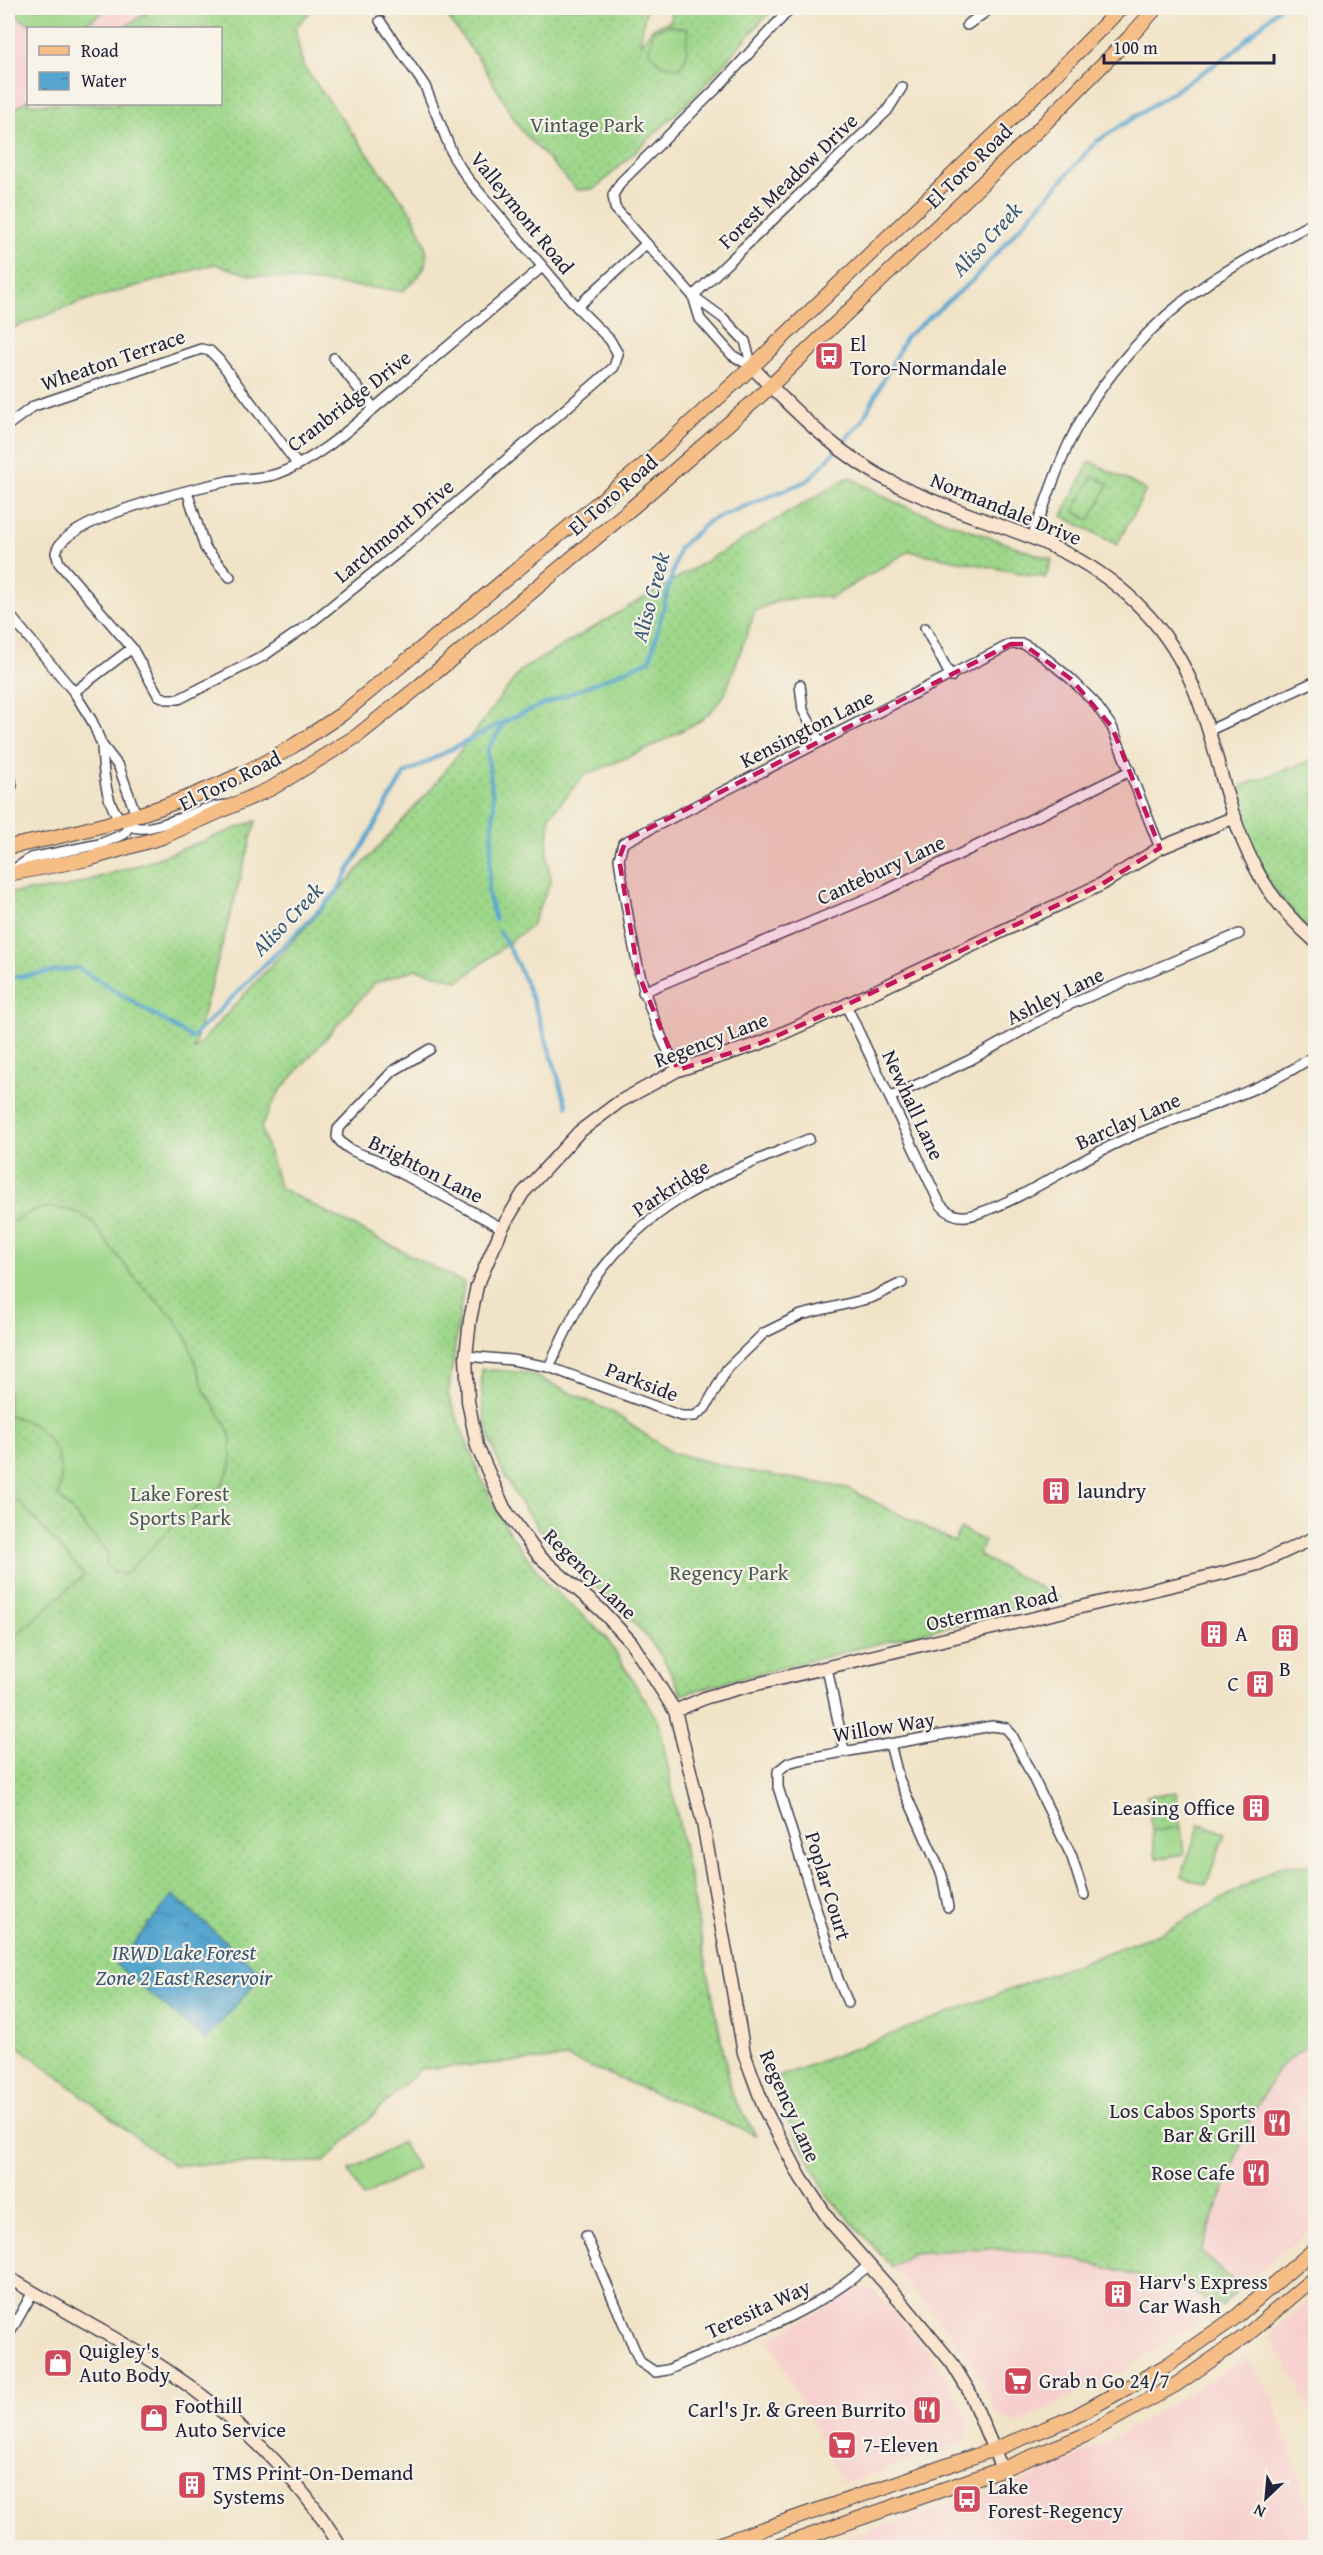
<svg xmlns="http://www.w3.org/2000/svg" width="1323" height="2555" viewBox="0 0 1323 2555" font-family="'Gentium Book Plus',serif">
  <defs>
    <pattern id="grass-dots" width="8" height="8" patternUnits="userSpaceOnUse" patternTransform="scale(1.5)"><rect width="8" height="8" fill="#9ed78a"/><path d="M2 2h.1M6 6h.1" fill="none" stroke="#88b878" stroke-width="1.8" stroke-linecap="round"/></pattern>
    <pattern id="water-ripples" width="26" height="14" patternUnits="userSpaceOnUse" patternTransform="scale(1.5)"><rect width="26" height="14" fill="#55a5cf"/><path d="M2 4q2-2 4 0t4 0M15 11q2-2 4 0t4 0" fill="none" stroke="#4686a9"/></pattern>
  </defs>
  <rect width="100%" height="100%" fill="#f7f3e8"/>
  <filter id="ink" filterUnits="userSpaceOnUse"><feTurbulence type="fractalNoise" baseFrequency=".0167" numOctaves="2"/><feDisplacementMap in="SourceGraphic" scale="12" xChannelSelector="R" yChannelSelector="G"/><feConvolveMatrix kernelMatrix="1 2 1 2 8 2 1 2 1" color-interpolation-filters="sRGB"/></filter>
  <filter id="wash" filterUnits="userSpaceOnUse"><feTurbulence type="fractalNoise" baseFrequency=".008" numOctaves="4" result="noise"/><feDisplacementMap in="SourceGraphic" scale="24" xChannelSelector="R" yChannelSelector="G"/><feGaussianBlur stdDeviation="1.35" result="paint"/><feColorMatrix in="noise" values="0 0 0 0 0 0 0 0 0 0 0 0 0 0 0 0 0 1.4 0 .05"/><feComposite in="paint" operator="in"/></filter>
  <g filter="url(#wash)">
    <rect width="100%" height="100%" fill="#f1e3c7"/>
    <g fill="#f7d0ce">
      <path d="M8,8H153L124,28H28V99L8,115Z"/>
      <path d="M1315,2039V2226L1240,2287L1201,2251L1251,2117L1279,2068Z"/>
      <path d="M989,2248L1018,2252L1037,2250L1177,2286L1222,2306L1117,2374L1016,2424L997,2415L983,2383L962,2348L941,2322L892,2267L912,2253Z"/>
      <path d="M869,2288L874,2291L918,2339L939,2366L968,2417L970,2426L962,2444L843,2484L769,2339L860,2289Z"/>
      <path d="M1315,2296L1316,2415L1312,2416L1289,2367L1267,2335Z"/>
      <path d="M1247,2357L1266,2386L1280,2419L1315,2525V2547H820L1030,2478L1111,2440Z"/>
    </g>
    <g fill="url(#grass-dots)" stroke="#607c62" stroke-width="1.5">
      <path d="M153,8H314L295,28L303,66L413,215C429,250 437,266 402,291L249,275L215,264L84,301L8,330V115L28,99V104H220V28H124Z"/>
      <path d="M441,8H646L640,44L653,28L671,21L670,10L666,8H773L694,97L595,189L577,190L521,130L482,64Z"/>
      <path d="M1090,461L1146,490L1117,545L1062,516Z"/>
      <path d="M849,477L896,503L1052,560L1045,578L909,551L829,599L827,596L779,600L755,611L725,694L714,708L702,720L647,749L585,775L550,815L547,857L551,881L532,925L459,981L416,969L374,983L279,1092L261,1127L280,1188L464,1283L448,1395L480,1476L505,1526L545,1582L605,1636L659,1722L732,2095L756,2135L569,2058L420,2069L324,2162L172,2165L8,2038V893L64,888L145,863L256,821L193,1051L433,787L521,670Z"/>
      <path d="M1315,759V941L1250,857L1241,786Z"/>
      <path d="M482,1369L528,1373L614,1413L672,1453L747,1471L847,1488L954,1542L961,1529L984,1541L978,1555L1060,1598L721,1683L681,1695C661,1639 617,1607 577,1569C522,1518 476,1447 482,1369Z"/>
      <path d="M1176,1792L1184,1854L1156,1858L1147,1796Z"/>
      <path d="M1315,1865V2039L1279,2068L1251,2117L1201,2251L1240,2287L1222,2306L1177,2286L1037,2250L1018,2252L989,2248L912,2253L892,2267L828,2196L768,2081L1167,1930L1280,1866Z"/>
    </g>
    <g fill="#9ed78a" stroke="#607c62" stroke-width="1.5">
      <path d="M8,8H107C76,37 41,35 8,11Z"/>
      <path d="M669,25L688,30L686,58L679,68L660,64L649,51L653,31Z"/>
      <path d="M1093,476L1109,484L1090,520L1074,511Z"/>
      <path d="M52,1207L76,1212L90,1220L138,1282L175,1319L188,1340L205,1392L226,1425L231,1438V1466L220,1488L171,1528L128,1572L122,1575L113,1571L105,1562L108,1558V1553L58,1495C70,1456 45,1423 8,1415V1224L32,1211Z"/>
      <path d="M18,1500L84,1575L8,1642V1509Z"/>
      <path d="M1200,1824L1225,1833L1206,1885L1181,1876Z"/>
      <path d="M1181,1827L1184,1854L1156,1858L1152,1831Z"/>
      <path d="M402,2142L417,2168L363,2197L349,2171Z"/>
    </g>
    <path fill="url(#water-ripples)" stroke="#3c6485" stroke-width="1.5" d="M173,1895L263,1975L205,2040L116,1965Z"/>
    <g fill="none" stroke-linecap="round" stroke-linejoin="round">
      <g stroke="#55a5cf" stroke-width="4">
        <path d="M495,920L488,893L494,806L487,750L506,721"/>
        <path d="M499,931C532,983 548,1047 567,1106"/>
        <path d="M8,978L78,968L192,1038L336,893L404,774L507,720L650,660L679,548L709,521L809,480L862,421L906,337L972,281L1096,142L1231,54L1279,8"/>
      </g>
    </g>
  </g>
  <g filter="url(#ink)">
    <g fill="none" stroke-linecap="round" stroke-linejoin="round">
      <g stroke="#413f50" stroke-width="12">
        <g id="street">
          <path d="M380,21L425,86L454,158L468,179L577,307L610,340L618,354L614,367L405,547L308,625L262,657L179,699H166L158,695L132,648L59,563L56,553C61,519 196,488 228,481C244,478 262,479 277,474C322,458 359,420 396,390C445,349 493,308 542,267"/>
          <path d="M967,25L991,8"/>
          <path d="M693,296L887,111L902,87"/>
          <path d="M693,296L700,319L732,355L752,367"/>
          <path d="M577,307L646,244"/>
          <path d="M334,358L374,408"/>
          <path d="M752,367L745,341L723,318L693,296L615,208L613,195L621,182L718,87L791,8"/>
          <path d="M8,425L34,406L201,349L210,351L219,360L298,465"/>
          <path d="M187,491L205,548L230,577"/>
          <path d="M1032,537C1045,506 1055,473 1069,443C1099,380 1151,322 1208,283C1242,260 1280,241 1316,221"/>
          <path d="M8,613L74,692L92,721L102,745L119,767L136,815L124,834L100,844L31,858L11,871"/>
          <path d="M925,628L951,677"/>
          <path d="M800,685L803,710L820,742"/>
          <path d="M74,692L132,648"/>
          <path d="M1210,730L1316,681"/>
          <path d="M102,745C103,775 106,837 151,827C177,822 199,807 227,805"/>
          <path d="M8,765L12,786"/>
          <path d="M643,992L880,893L1130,771"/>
          <path d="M846,1005L940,1204C950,1216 961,1219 976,1214C1024,1199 1073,1163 1119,1142C1181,1113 1263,1094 1316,1054"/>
          <path d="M430,1049L393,1071L338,1129L337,1137C345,1150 360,1154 375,1159L502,1228"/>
          <path d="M678,1070C639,1001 631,937 619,859L623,843L1011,644H1023L1038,652L1071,679L1094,702L1112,727L1160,848"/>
          <path d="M891,1097L970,1060L1066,1006L1239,934"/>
          <path d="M466,1356L512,1360L549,1367L681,1416H695L705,1408L727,1369L764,1333L801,1315L871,1298L902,1283"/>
          <path d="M549,1367C562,1340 574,1311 591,1285C646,1202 721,1175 809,1139"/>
          <path d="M827,1668L844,1750"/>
          <path d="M890,1744L899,1779L942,1875L948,1907"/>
          <path d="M848,2003L838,1979L778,1787V1771L788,1763L798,1760L992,1726L1006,1728L1012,1735L1072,1857L1084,1895"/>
          <path d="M586,2236L640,2362L655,2372L667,2370C736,2340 811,2315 868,2266"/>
          <path d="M8,2336L33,2292"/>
        </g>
      </g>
      <g stroke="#413f50" stroke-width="15">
        <g id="secondary">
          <path d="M752,367C796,413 841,458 899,486C988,529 1075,536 1146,613C1217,689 1210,779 1254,865C1268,893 1292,921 1316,942"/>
          <path d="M675,1711L707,1697L740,1688L1224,1573L1258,1564L1316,1537"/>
          <path d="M8,2277C59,2309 114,2336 165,2369C234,2415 299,2476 341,2548"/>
          <path d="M1002,2469L969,2391L952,2363L905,2306L830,2221L801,2178L765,2110L744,2053L703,1823L675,1711L631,1642L601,1610L539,1556L504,1508L477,1446L468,1401L466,1356L470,1320L477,1286L502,1228L523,1193L579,1132L619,1102L678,1070L761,1043L846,1005L1102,884L1160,848L1235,817"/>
        </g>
      </g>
      <g stroke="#413f50" stroke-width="16">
        <g id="primary">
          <path d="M8,847C90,831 172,809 248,771C281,755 312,734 342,714L644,465L752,367L1010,120L1121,8"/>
          <path d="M8,874L88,859L162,837L272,788L357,736L417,688L634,506L759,397L1038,130L1129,38L1156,8"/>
          <path d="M708,2548L995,2449L1074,2417L1166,2366L1236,2317L1316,2248"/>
          <path d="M774,2548L1002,2469L1083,2436L1177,2384L1247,2335L1316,2276"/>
        </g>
      </g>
      <use href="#street" stroke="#fff" stroke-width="9"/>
      <use href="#secondary" stroke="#fbe5cf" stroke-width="12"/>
      <use href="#primary" stroke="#f6be87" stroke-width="14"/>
    </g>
  </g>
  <path fill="#c2185b" fill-opacity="0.2" stroke="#c2185b" stroke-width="4.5" stroke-dasharray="12 8" stroke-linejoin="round" d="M1011,644H1023L1071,679L1112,727L1160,848L1102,884L846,1005L761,1043L678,1070L638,973L619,859L626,840Z"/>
  <defs>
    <g id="bus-square" transform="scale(1.5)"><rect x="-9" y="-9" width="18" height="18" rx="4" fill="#d1495b" stroke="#f7f3e8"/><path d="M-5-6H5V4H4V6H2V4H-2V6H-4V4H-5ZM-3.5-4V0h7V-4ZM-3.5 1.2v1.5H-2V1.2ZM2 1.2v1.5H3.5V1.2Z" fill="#fff"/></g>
    <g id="building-square" transform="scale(1.5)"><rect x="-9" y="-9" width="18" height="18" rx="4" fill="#d1495b" stroke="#f7f3e8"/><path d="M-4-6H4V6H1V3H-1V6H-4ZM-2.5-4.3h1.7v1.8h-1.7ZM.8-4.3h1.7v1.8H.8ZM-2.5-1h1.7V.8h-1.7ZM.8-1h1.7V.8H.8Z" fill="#fff"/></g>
    <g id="restaurant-square" transform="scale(1.5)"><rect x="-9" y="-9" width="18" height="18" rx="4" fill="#d1495b" stroke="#f7f3e8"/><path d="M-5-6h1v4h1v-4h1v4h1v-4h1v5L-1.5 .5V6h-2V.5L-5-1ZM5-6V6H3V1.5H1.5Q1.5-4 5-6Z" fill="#fff"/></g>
    <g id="shop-square" transform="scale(1.5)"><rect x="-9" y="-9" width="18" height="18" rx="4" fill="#d1495b" stroke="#f7f3e8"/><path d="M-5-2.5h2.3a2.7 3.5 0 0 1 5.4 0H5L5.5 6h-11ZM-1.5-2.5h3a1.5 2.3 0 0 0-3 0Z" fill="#fff"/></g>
    <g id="supermarket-square" transform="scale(1.5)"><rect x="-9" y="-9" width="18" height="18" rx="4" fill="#d1495b" stroke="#f7f3e8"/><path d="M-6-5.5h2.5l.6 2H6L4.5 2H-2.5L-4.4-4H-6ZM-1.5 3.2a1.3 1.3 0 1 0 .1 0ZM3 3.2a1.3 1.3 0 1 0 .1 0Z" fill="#fff"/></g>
  </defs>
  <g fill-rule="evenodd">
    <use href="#bus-square" x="829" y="356"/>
    <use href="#building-square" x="1056" y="1491"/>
    <use href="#building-square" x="1214" y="1634"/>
    <use href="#building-square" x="1285" y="1638"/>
    <use href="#building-square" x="1260" y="1684"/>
    <use href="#building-square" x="1256" y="1808"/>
    <use href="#restaurant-square" x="1277" y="2123"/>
    <use href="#restaurant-square" x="1256" y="2173"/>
    <use href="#building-square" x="1118" y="2294"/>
    <use href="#shop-square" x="58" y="2363"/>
    <use href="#supermarket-square" x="1018" y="2381"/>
    <use href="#restaurant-square" x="927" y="2410"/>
    <use href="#shop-square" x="154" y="2418"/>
    <use href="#supermarket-square" x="842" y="2445"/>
    <use href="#building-square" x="192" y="2485"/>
    <use href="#bus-square" x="967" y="2499"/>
  </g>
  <g text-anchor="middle" stroke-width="4.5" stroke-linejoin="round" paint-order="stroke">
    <g font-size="21" fill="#475853" stroke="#f7f3e8">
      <text x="587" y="132">Vintage Park</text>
      <text x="180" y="1501">Lake Forest<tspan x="180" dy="24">Sports Park</tspan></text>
      <text x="729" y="1580">Regency Park</text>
    </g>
    <g font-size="21" fill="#22223b" stroke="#f7f3e8">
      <text transform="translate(969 166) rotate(-44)" y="7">El Toro Road</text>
      <text transform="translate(788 181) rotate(-44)" y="7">Forest Meadow Drive</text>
      <text transform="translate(522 213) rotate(51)" y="7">Valleymont Road</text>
      <text transform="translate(113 360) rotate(-19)" y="7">Wheaton Terrace</text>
      <text transform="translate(349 401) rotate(-38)" y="7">Cranbridge Drive</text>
      <text transform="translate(613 495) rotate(-41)" y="7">El Toro Road</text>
      <text transform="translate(1006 509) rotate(22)" y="7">Normandale Drive</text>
      <text transform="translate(394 531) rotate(-40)" y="7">Larchmont Drive</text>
      <text transform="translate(807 729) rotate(-27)" y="7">Kensington Lane</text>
      <text transform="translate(230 781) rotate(-26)" y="7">El Toro Road</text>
      <text transform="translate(881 870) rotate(-25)" y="7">Cantebury Lane</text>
      <text transform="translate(1055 996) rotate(-26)" y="7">Ashley Lane</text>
      <text transform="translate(711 1040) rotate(-21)" y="7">Regency Lane</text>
      <text transform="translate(913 1105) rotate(65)" y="7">Newhall Lane</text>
      <text transform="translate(1128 1121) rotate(-24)" y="7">Barclay Lane</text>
      <text transform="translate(426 1169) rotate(27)" y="7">Brighton Lane</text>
      <text transform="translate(671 1188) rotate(-33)" y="7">Parkridge</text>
      <text transform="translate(642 1382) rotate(21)" y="7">Parkside</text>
      <text transform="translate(590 1574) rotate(44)" y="7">Regency Lane</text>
      <text transform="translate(992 1609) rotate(-13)" y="7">Osterman Road</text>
      <text transform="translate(884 1727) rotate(-9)" y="7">Willow Way</text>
      <text transform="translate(828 1886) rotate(73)" y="7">Poplar Court</text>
      <text transform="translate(790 2106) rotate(66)" y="7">Regency Lane</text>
      <text transform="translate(758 2309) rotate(-25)" y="7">Teresita Way</text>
    </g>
    <g font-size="21" fill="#22223b" stroke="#f7f3e8" text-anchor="start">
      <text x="850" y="351">El<tspan x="850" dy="24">Toro-Normandale</tspan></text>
      <text x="1077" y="1498">laundry</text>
      <text x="1235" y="1641">A</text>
      <text x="1285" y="1676" text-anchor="middle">B</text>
      <text x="1239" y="1691" text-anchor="end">C</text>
      <text x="1235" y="1815" text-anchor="end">Leasing Office</text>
      <text x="1256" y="2118" text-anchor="end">Los Cabos Sports<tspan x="1256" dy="24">Bar &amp; Grill</tspan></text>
      <text x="1235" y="2180" text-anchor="end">Rose Cafe</text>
      <text x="1139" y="2289">Harv's Express<tspan x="1139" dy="24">Car Wash</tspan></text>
      <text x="79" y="2358">Quigley's<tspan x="79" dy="24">Auto Body</tspan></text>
      <text x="1039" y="2388">Grab n Go 24/7</text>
      <text x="175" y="2413">Foothill<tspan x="175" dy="24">Auto Service</tspan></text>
      <text x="906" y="2417" text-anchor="end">Carl's Jr. &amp; Green Burrito</text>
      <text x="863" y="2452">7-Eleven</text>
      <text x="213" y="2480">TMS Print-On-Demand<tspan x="213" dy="24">Systems</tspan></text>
      <text x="988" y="2494">Lake<tspan x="988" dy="24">Forest-Regency</tspan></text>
    </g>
    <g font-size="22" font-style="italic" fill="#365676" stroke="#f7f3e8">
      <text transform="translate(986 239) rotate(-47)" y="8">Aliso Creek</text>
      <text transform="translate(650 597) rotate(-75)" y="8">Aliso Creek</text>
      <text transform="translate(287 919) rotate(-46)" y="8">Aliso Creek</text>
      <text x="184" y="1960">IRWD Lake Forest<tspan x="184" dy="25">Zone 2 East Reservoir</tspan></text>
    </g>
  </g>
  <rect width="1323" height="2555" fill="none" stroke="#f7f3e8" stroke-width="30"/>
  <rect x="27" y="27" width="195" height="78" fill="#f7f3e8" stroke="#a29fa3" stroke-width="1.5"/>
  <rect x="39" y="46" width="30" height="9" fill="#f6be87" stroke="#a29fa3" stroke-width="1.5"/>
  <text x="81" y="57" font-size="18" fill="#22223b">Road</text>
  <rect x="39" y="72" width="30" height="18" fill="url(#water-ripples)" stroke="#a29fa3" stroke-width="1.5"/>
  <text x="81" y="87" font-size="18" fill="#22223b">Water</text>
  <g transform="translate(1266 2498) rotate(206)" stroke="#f7f3e8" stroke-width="4.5" paint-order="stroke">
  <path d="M0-4.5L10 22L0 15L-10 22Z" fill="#22223b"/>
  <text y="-9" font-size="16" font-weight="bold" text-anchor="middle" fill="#22223b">N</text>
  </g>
  <path d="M1104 54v9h170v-9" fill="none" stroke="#22223b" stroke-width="3"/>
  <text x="1113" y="54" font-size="18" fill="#22223b" stroke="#f7f3e8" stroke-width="4.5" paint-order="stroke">100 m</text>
</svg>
